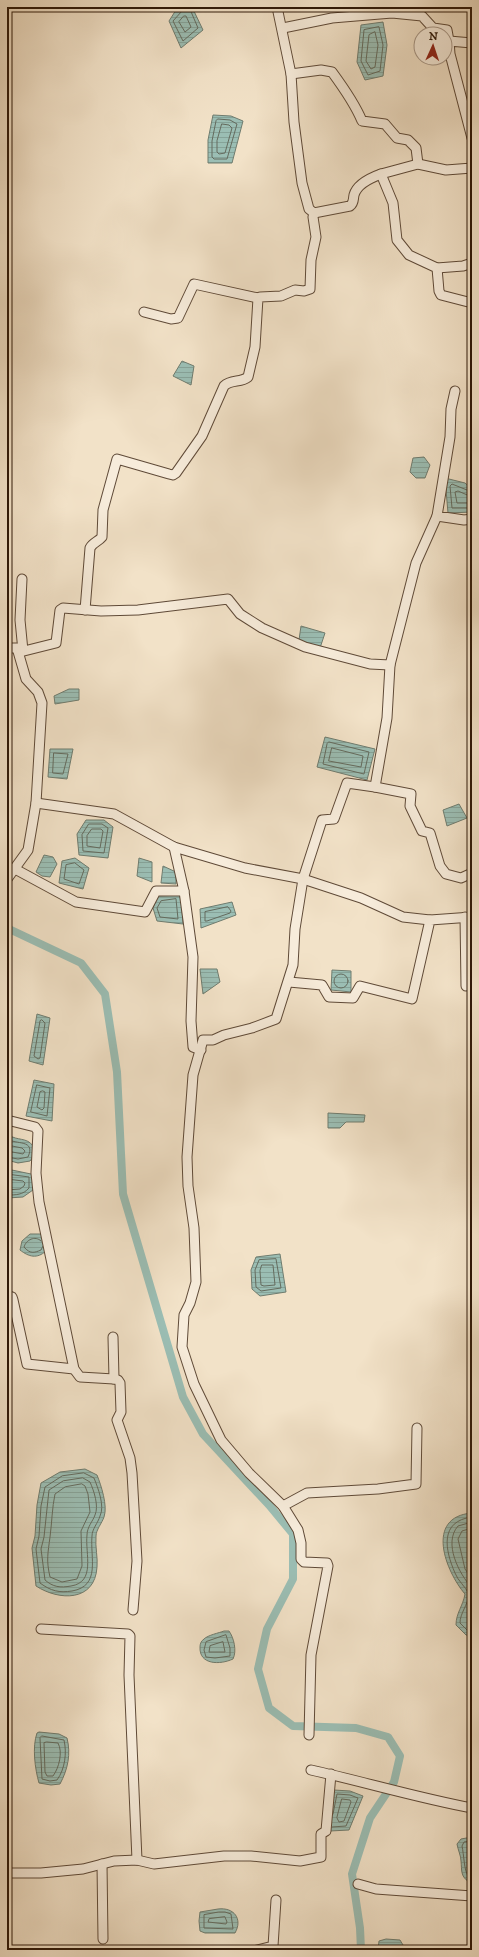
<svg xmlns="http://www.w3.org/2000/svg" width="479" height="1957" viewBox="0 0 479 1957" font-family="'IM FELL DW Pica',serif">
  <defs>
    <pattern id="water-rules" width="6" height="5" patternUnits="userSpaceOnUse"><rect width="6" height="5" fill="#9bbeb4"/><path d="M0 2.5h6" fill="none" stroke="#86a399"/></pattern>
  </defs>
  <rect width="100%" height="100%" fill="#f2e2c8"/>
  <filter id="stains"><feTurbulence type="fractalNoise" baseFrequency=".005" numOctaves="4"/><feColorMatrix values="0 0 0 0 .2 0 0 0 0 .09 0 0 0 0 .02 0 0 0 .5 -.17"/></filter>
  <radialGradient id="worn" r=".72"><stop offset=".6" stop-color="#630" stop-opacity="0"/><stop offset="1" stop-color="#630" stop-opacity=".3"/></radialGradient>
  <g fill="url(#water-rules)" stroke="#6f7c6f">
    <path d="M181,7H192L203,30L181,48L169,21L176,10Z"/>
    <path d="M383,22L387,45L383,76L365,80L357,62L361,25Z"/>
    <path d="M213,115L231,116L243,121L232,163H208V140Z"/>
    <path d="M182,361L194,366L191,385L173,376Z"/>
    <path d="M424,457L430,465L425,478H416L410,472L413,458Z"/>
    <path d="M445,478L465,483L472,489V512L448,513Z"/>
    <path d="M301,626L325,633L320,648L299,640Z"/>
    <path d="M69,689H79V700L55,704L54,696Z"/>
    <path d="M325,737L375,749L367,780L317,767Z"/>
    <path d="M50,749H73L67,779L48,777Z"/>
    <path d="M459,804L467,818L447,826L443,810Z"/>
    <path d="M86,820H104L113,827L108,858L79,855L77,834Z"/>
    <path d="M44,855L53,857L57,864L50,877L42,876L36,872Z"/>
    <path d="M75,858L89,868L83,889L59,883L62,861Z"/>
    <path d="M139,858L152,862V882L137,876Z"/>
    <path d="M163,866L176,872V884L161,883Z"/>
    <path d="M181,895L183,924L157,921L153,908L158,896Z"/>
    <path d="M232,902L236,915L201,928L200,909Z"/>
    <path d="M200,969H217L220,982L203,994Z"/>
    <path d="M332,970L351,971V992L331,990Z"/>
    <path d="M37,1014L50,1018L43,1065L29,1061Z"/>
    <path d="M34,1080L54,1084L52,1121L26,1116Z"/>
    <path d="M328,1113L365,1115L364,1122H346L340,1128H328Z"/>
    <path d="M7,1127L9,1135C17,1141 27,1137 33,1146V1157L30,1161L18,1163L7,1160Z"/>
    <path d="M7,1169L31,1174L34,1176L33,1190L23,1197L7,1198Z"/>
    <path d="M30,1234H40L46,1239V1251C37,1259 29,1257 20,1250L22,1241Z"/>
    <path d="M280,1254L286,1292L260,1296L252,1289L251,1270L256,1257Z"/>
    <path d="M85,1469L97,1475C101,1485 108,1506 104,1517C102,1523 96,1530 96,1536C95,1547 98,1558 97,1567C95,1602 59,1601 36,1586L32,1548L35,1536L37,1505L41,1483L60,1472Z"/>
    <path d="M472,1513V1636L466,1635L456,1625C456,1613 463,1606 465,1594C446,1572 424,1517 472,1513Z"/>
    <path d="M224,1631H229C234,1638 237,1651 233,1659C220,1665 199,1665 200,1647C200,1644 201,1641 204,1639C208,1635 219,1633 224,1631Z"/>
    <path d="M39,1732L59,1734L67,1738C71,1754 68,1769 60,1784L51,1785L39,1783C35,1769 32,1747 37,1733Z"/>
    <path d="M334,1790L350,1791L363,1796L349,1830L330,1831Z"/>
    <path d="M472,1837V1881L469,1882C460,1876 462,1870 461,1861C461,1856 458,1850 457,1844L461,1839Z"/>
    <path d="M218,1909C234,1907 243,1919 235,1933H205L200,1931L199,1921L200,1912Z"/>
    <path d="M386,1939L400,1940L406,1950H378L379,1941Z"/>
  </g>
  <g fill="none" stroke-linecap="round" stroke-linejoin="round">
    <g stroke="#646b5e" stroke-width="1">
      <path d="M182,7V11L173,21L183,41L198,28L189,7"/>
      <path d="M184,16H186L191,27L185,32L179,22Z"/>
      <path d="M379,27L383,45L380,71L368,75L361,61L364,30Z"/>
      <path d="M375,32L378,45L375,67L371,69L366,61L369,35Z"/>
      <path d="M218,119L230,120L237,124L227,159H214L212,157V141L216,121Z"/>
      <path d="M222,124L229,125L232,128L225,153L219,154L217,152V141Z"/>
      <path d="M472,492L452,484L450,486L452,508H472"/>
      <path d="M472,497L458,491L455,492L457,503H472"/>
      <path d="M329,742L369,752L364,774L323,764L327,744Z"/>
      <path d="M332,748L363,756L361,767L329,761Z"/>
      <path d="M54,753L68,754L63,774L53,773Z"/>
      <path d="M89,824H102L108,828L104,853L83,851L82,835Z"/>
      <path d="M92,829H101L103,831L100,848L87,846V836Z"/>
      <path d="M75,863L84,870L79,884L64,879L66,865Z"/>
      <path d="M176,899L178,919L160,917L157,908L161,901Z"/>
      <path d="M228,907L231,911L230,913L207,921H205V912Z"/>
      <circle cx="341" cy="981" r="7"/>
      <path d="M42,1020L45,1023L40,1058L38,1059L34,1056L40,1021Z"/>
      <path d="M37,1085L50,1088L47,1116L31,1112Z"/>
      <path d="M43,1091L45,1092L44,1108L42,1110L37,1107L40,1092Z"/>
      <path d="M7,1139C16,1145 36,1139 28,1157L18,1159L7,1157"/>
      <path d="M7,1145L22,1148L25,1151L23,1154L7,1151"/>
      <path d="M7,1174L29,1177V1188C23,1195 16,1195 7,1195"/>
      <path d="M7,1179L23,1181L25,1183L24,1186L20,1189L7,1190"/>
      <path d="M41,1241C35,1235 26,1240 24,1247C30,1254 34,1253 41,1250L43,1246"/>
      <path d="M276,1259L281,1288L261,1291L256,1287L255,1270L259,1260Z"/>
      <path d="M262,1265H273L275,1285L264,1286L261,1285L260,1271Z"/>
      <path d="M84,1473L94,1478C98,1488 105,1506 100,1516C98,1523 92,1529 92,1536C90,1558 101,1586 72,1591C59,1593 51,1591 40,1583L36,1549L39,1536L41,1506L45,1487L62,1476Z"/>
      <path d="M83,1478L90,1482C94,1491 99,1506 95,1515C93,1521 87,1527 87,1535C85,1554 96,1582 71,1586C60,1588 53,1587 45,1580L41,1549L44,1537L49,1490L63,1481Z"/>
      <path d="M82,1484L85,1486L88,1494L90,1512L81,1531L82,1566L77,1579L62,1582L50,1577C46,1560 48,1553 50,1537C52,1522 52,1508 55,1494L65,1487Z"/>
      <path d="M472,1517C439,1521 445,1550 455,1573C458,1581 465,1586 469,1594C468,1605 460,1613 460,1623L468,1631L472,1632"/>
      <path d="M472,1522L458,1526C443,1543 459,1574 472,1588"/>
      <path d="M472,1528L462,1531L458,1539L465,1569L472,1579"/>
      <path d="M226,1635L230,1648V1656L215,1658L206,1657L204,1650L206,1642Z"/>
      <path d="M223,1642L225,1652H209L210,1646Z"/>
      <path d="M42,1736L64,1740C67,1753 65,1769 57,1780L50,1781L42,1779L40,1738Z"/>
      <path d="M47,1742L58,1743C63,1752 59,1768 53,1776H47L45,1772L44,1743Z"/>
      <path d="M342,1799L350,1800L351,1802L344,1821L339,1822L337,1818Z"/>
      <path d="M332,1827L346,1826L358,1798L350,1795L337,1794L333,1814"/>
      <path d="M472,1841L464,1842L462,1846C464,1855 464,1870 468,1876L472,1877"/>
      <path d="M219,1912H225L231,1914L233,1929L204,1928V1915Z"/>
      <path d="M225,1917L227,1922L226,1924L208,1922L209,1919Z"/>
    </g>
    <path stroke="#9bbeb4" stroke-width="8" d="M7,928L81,963L105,994L117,1072L123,1194L183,1397L203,1434L269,1505L293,1534V1579L267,1629L258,1669L269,1708L293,1726L356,1728L388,1737L400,1756L394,1782L370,1818L352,1874L360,1928L361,1950"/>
    <g stroke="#5f4a38" stroke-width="11">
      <g id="minor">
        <path d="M277,7L291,74L321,70L332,72C343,87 355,104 362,121L385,124L397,138L408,140L416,148L418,164"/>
        <path d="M283,28L332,18L392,13L422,16L433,28L447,30L449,41"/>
        <path d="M472,43L449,41L450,54L472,138"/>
        <path d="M291,74L294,122L302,183L309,209L314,213L350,206C354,203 353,200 354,195C357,184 370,178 381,174"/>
        <path d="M472,168L446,170L418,164L381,174L393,203L397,240L409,255L437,268L439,291L441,295L472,303"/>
        <path d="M437,268L463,266L472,263"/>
        <path d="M144,312L171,319L178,318L194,284L258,298"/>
        <path d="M455,391L451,409L450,437L437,516L464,520L472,519"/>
        <path d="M22,579L20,620L23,651"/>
        <path d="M85,610L90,548C93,542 98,542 102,537L103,510L117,459L169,474L173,475L176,473L202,436L224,386C231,379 241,383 248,377L255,347L258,298L260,297L281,296L295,290L304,291L310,289L311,260L316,237L313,217L314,213"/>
        <path d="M7,648H17L26,679L38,692L42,703L36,803L28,850L7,879"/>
        <path d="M20,652L56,643L60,610L63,608L101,611L138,610L228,599L240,614L262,628L305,647L370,664L390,665"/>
        <path d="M375,787L411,794L410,806L422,831L430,833L440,866L446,874L461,878L472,873"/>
        <path d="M36,803L114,814L174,847"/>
        <path d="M15,869L76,902L145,912L156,891H184L174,847L245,868L303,879L361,898L403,917L430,920"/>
        <path d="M184,891L193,957L191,1021L193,1047L201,1050"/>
        <path d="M465,917L466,986"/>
        <path d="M289,982L322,985L329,997L353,998L360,986L412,999L430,920L472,917"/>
        <path d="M7,1120L35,1127L38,1131L36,1173L39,1202L74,1369L80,1377L114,1379L118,1380L120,1383L121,1412L117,1420L130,1458L132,1473L137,1561L133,1610"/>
        <path d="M7,1296L12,1297L13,1300L27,1364L74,1369"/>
        <path d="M113,1337L114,1379"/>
        <path d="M283,1506L307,1493L378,1489L416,1484L417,1428"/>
        <path d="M41,1629L128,1634L130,1636L129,1675L137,1860"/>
        <path d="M309,1735L311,1655L328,1566L327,1563L304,1562L301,1559V1543L298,1530L283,1506L249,1473L221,1440L194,1384L182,1347L184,1315L190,1303L196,1282L194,1228L188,1186L187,1157L193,1075L203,1040H213L224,1035L252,1028L276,1019L293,965L295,929L303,879L322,820L334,819L347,783L375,787L387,718L390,665L416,563L437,516"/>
        <path d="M311,1770C365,1782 418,1798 472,1808"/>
        <path d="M102,1864L103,1939"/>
        <path d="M7,1873H41L83,1869L114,1861L137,1860L154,1864L224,1856H251L300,1861L321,1857V1834L326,1831L331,1774"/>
        <path d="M358,1884L376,1889L472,1896"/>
        <path d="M257,1950L273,1946L276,1900"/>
      </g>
    </g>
    <use href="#minor" stroke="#f7ecdb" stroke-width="9"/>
  </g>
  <rect width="479" height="1957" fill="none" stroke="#f2e2c8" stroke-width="24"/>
  <rect x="8" y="8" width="463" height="1941" fill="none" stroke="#2e1808" stroke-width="2"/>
  <rect x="12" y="12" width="455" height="1933" fill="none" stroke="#2e1808"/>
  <g transform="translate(433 46) rotate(3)"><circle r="19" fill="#f7ecdb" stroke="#a79787"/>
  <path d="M0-3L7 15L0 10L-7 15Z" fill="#8f2418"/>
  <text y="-6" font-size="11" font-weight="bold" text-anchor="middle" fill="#2e1808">N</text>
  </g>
  <rect width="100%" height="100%" filter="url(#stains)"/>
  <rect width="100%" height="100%" fill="url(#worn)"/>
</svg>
